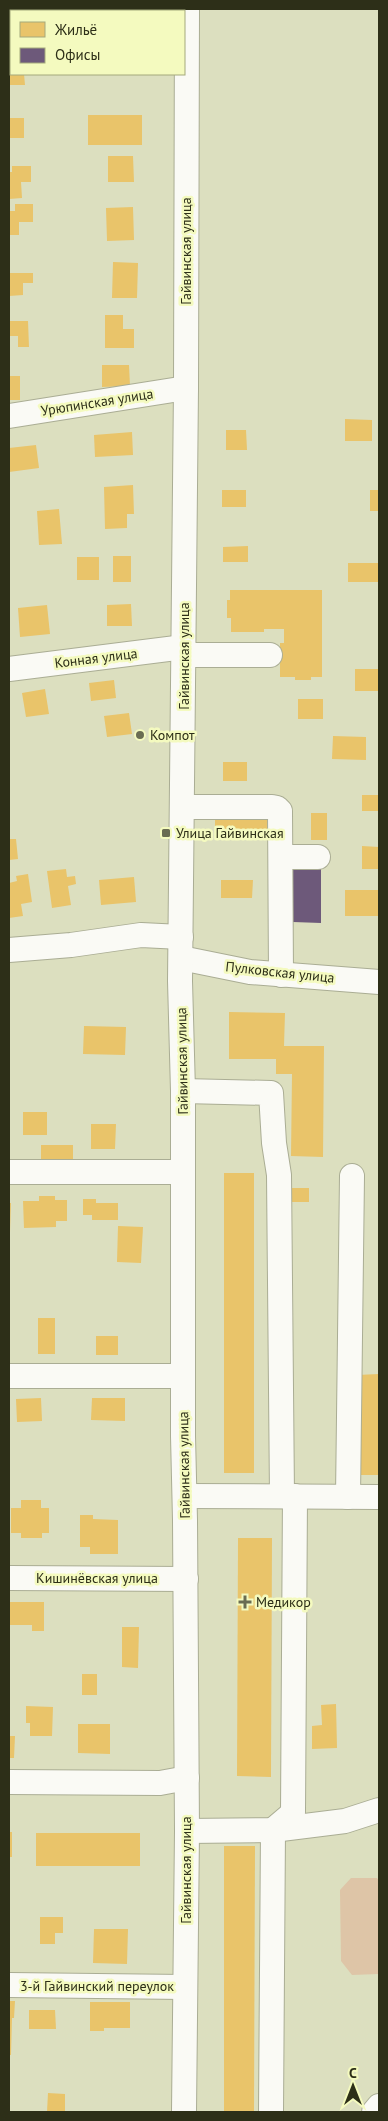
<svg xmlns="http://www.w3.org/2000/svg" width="388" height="2121" viewBox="0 0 388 2121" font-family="'PT Sans',sans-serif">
  <rect width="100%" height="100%" fill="#dcdfbf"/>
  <path fill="#dec5a7" d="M351,1878H377L379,1881V1972L378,1974L352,1975L341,1961L340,1890Z"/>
  <g fill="#e9c46a">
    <path d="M9,62H11V74H24L25,85H9Z"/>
    <rect x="88" y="115" width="54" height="30"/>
    <rect x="9" y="118" width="15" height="20"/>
    <path d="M108,156H133L134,182H108Z"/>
    <path d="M12,166H31V182H21L22,198L9,199V172H12Z"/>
    <path d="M15,204H33V222H19V235H9V211H15Z"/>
    <path d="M133,207L134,240L107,241L106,208Z"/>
    <path d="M113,262L138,263L137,298H112Z"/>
    <path d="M9,273H33V283H23V295L9,296Z"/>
    <path d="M105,315H123V329H134V348H105Z"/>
    <path d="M9,321H28L29,347H18V336H9Z"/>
    <path d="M102,365H129L130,386L102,387Z"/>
    <rect x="9" y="376" width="11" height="24"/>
    <path d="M345,419L372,420V441H345Z"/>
    <path d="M226,430H246L247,450H226Z"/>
    <path d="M132,432L133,455L95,457L94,435Z"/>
    <path d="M36,445L39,468L9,472V448Z"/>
    <path d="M133,485L134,514H127V528L105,529L104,487Z"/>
    <rect x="222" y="490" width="24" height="17"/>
    <rect x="370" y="490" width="9" height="21"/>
    <path d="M59,509L62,544L39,545L37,511Z"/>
    <path d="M248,546V562H223V547Z"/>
    <rect x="113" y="556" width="18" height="26"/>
    <rect x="77" y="557" width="22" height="23"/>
    <rect x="348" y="563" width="31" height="19"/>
    <path d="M230,590H322V677H311V680H295V677H280V643H284V629H264V632H231V618H227V600H230Z"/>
    <path d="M131,604L132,626H107V605Z"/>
    <path d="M47,605L50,634L20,637L18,608Z"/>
    <rect x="355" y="669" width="24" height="22"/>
    <path d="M114,680L116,698L91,701L89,683Z"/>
    <path d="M45,689L49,714L26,717L22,693Z"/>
    <rect x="298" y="699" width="25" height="20"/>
    <path d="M129,713L132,734L107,737L104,716Z"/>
    <path d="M333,736L366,737V760L332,759Z"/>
    <rect x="223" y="762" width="24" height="19"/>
    <rect x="362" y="795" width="17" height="16"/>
    <rect x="215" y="813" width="52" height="20"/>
    <rect x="311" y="813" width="16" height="27"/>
    <path d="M9,839H16L18,859L9,860Z"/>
    <path d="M362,846L379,847V869H362Z"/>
    <path d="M66,869L67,877L75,876L76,884L68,886L71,905L52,908L47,871Z"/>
    <path d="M28,874L32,902L21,904L23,916L9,918V883L17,881L16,876Z"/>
    <path d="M134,877L136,902L101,905L99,880Z"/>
    <path d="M221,880H253L252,898H221Z"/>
    <rect x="345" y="890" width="34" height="26"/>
    <path d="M229,1012L285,1013L284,1046H324L323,1157L291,1156L292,1074H276V1059H229Z"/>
    <path d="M84,1026L126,1027L125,1055L83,1054Z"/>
    <rect x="23" y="1112" width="24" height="23"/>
    <path d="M91,1124H116L115,1149H91Z"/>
    <rect x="41" y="1145" width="32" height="18"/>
    <rect x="224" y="1173" width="30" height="300"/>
    <rect x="289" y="1188" width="20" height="14"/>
    <path d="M39,1196H55V1200H67V1221H56V1227L24,1228L23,1201H39Z"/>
    <path d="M83,1199H96V1203H118V1220H92V1215H83Z"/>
    <path d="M9,1203H11L10,1232H9Z"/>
    <path d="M118,1226L143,1227L141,1263L117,1262Z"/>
    <rect x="38" y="1318" width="17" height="36"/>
    <rect x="96" y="1336" width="22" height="19"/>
    <path d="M379,1374V1475H358L357,1375Z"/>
    <path d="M41,1398L42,1421L17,1422L16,1399Z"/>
    <path d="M92,1398H125V1421L91,1420Z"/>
    <path d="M21,1500H41V1508H49V1533H42V1538H21V1533H11V1508H21Z"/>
    <path d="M80,1515H93V1519L118,1520V1554H90V1547H80Z"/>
    <path d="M238,1538H272L271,1777L237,1776Z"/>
    <path d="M9,1602H44V1631H32V1625H9Z"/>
    <path d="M122,1627H139L138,1668L122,1667Z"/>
    <rect x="82" y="1674" width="15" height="21"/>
    <path d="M336,1704L337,1748L312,1749V1726L322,1725L321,1705Z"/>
    <path d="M26,1706L53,1707L52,1736H30V1723H26Z"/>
    <path d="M78,1724H110V1754L78,1753Z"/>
    <path d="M9,1736H15L14,1758H9Z"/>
    <rect x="9" y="1832" width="3" height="25"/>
    <rect x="36" y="1833" width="104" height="33"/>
    <path d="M224,1846H255L254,2112H224Z"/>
    <path d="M40,1917H63V1933H55V1944H40Z"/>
    <path d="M94,1929H128L127,1964L93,1963Z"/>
    <path d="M9,2001H15L14,2018H12L11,2055H9Z"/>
    <path d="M90,2002H130V2028H104V2031H90Z"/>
    <path d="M29,2010H55L56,2029H29Z"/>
    <path d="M48,2093L65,2094V2112H47Z"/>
  </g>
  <path fill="#6d597a" d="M293,866H321V923L293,922Z"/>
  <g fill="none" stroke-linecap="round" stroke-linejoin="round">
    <g stroke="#aaad94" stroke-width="26">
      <g id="minor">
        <path d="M9,15H11"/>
        <path d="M9,416L186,388"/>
        <path d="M184,655H270"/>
        <path d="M9,669L184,647"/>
        <path d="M183,807H272L277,808L280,811L281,975"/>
        <path d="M281,857H318"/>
        <path d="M9,950L71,945L141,935L181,937"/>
        <path d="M181,958L250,972L379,982"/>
        <path d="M183,1091L271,1093L274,1143L279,1175L282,1496"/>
        <path d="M9,1172H182"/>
        <path d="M9,1376H183"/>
        <path d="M185,1496L379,1497"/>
        <path d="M348,1497L352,1176"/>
        <path d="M9,1578L186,1579"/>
        <path d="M9,1782L160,1783L187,1778"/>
        <path d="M187,1831L273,1830L345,1821L379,1810"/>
        <path d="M9,1985L185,1987"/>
        <path d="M184,2112L187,1831L185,1520L183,1436V1091L180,981L186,388L187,9"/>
        <path d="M271,2112L273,1830L293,1813L295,1496"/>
        <path d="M374,2112L379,2106"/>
      </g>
    </g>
    <use href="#minor" stroke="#fafaf5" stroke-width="24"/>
  </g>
  <g fill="#6a6d52" stroke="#f4fabf" stroke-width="2">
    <circle cx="140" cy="735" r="5"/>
    <rect x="161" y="828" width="10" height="10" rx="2.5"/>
    <path d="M242.5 1594.5h5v5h5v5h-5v5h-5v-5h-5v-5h5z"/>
  </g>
  <g text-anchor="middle" stroke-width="5" stroke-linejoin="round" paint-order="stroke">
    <g font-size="14" fill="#2d2f18" stroke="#f4fabf">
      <text transform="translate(186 251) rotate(-90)" y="5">Гайвинская улица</text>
      <text transform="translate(97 402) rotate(-9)" y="5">Урюпинская улица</text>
      <text transform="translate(184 656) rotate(-90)" y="5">Гайвинская улица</text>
      <text transform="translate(96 658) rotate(-7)" y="5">Конная улица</text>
      <text transform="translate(280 972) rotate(6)" y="5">Пулковская улица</text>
      <text transform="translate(182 1061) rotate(-91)" y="5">Гайвинская улица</text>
      <text transform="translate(184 1465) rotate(-91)" y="5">Гайвинская улица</text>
      <text x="97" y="1583">Кишинёвская улица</text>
      <text transform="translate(186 1870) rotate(-90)" y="5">Гайвинская улица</text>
      <text x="97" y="1991">3-й Гайвинский переулок</text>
    </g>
    <g font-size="14" fill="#2d2f18" stroke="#f4fabf" text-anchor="start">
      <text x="150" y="740">Компот</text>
      <text x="176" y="838">Улица Гайвинская</text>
      <text x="256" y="1607">Медикор</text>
    </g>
  </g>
  <rect width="388" height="2121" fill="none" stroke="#2d2f18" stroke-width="20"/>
  <rect x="10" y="10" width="175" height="65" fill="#f4fabf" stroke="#a4a97c"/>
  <rect x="20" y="22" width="25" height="15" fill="#e9c46a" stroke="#a4a97c"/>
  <text x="55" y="35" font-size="15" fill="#2d2f18">Жильё</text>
  <rect x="20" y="48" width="25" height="15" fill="#6d597a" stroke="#a4a97c"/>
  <text x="55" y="60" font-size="15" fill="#2d2f18">Офисы</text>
  <g transform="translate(353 2086)" stroke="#f4fabf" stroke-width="4" paint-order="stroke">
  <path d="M0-4L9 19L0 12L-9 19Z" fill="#2d2f18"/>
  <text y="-8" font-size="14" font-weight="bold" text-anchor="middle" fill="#2d2f18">С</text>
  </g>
</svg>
